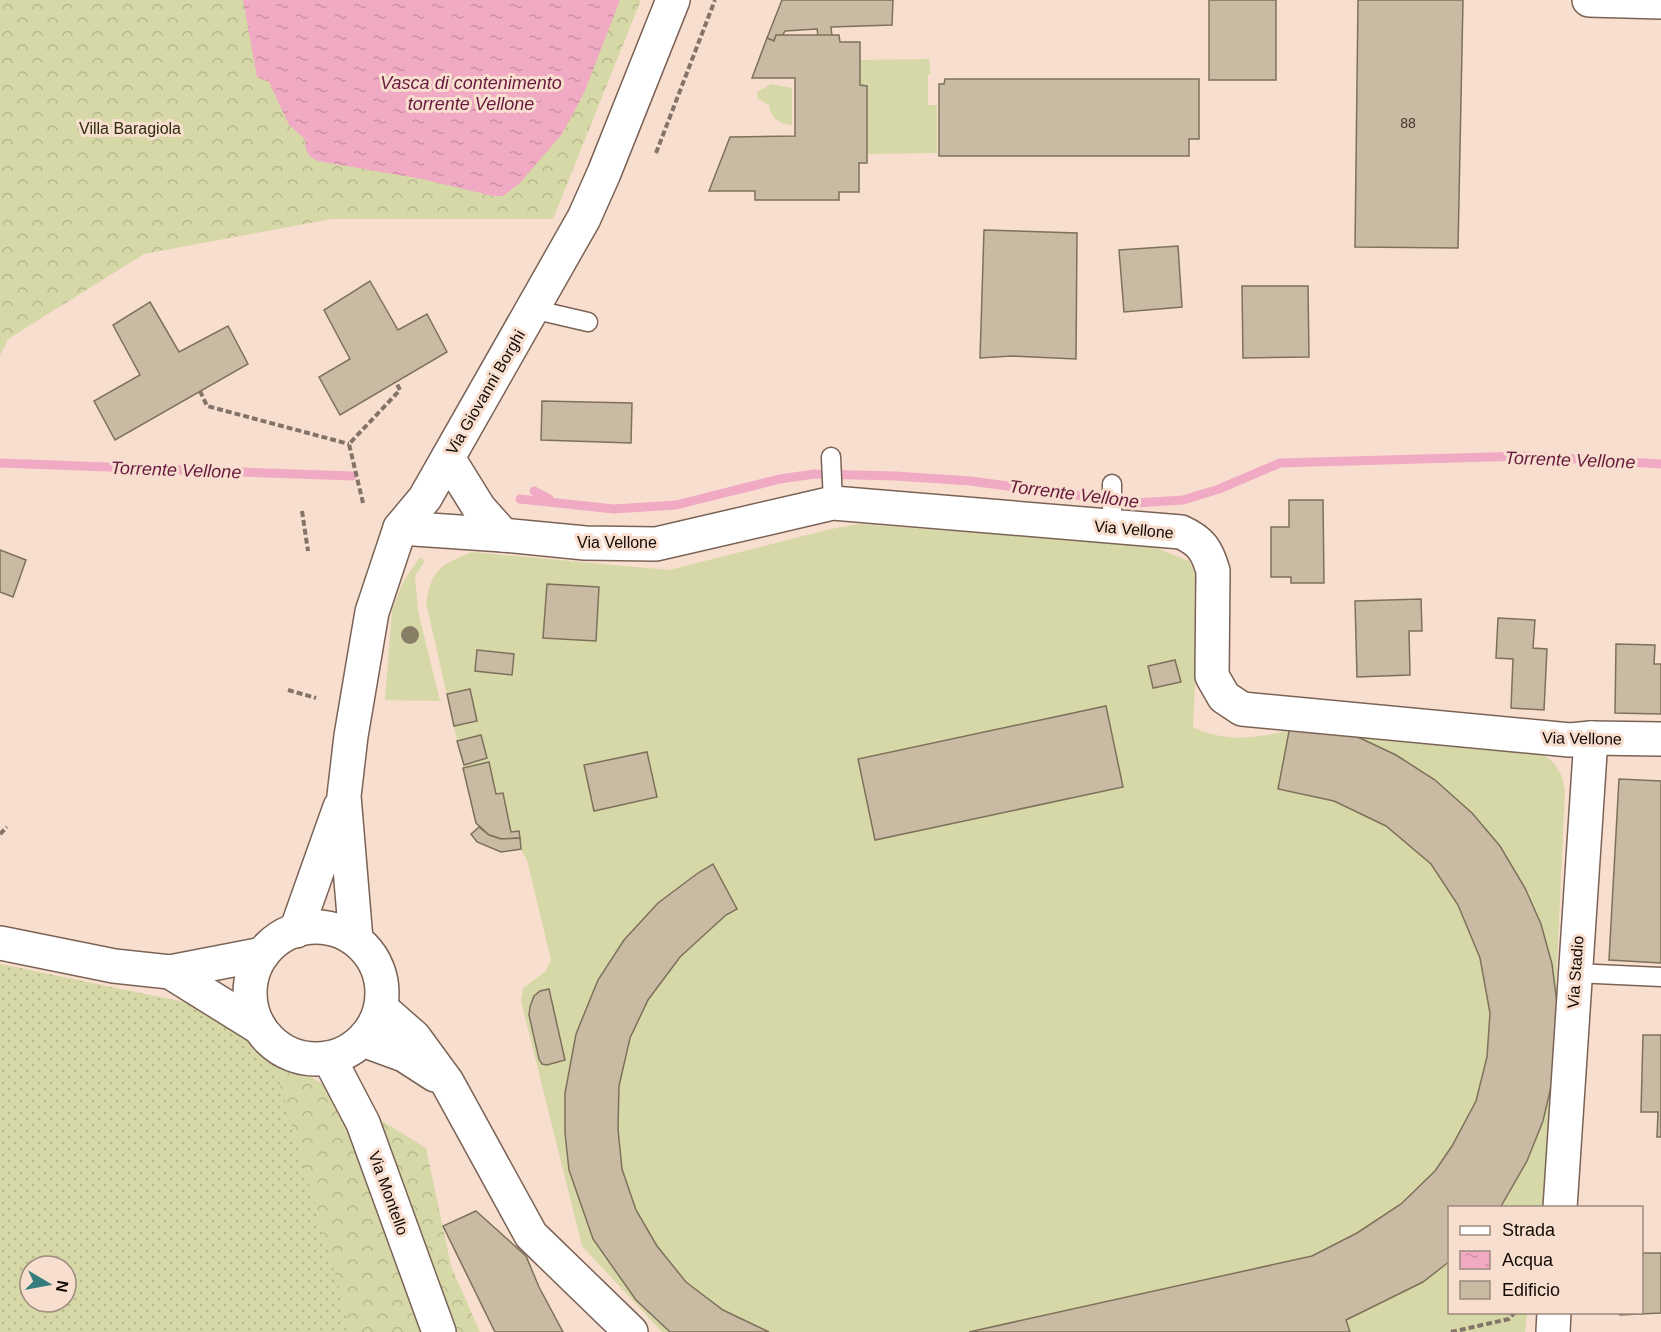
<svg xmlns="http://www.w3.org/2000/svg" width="1661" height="1332" viewBox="0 0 1661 1332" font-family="Helvetica,sans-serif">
  <defs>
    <pattern id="forest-crowns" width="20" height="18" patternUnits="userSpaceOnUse" patternTransform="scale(1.5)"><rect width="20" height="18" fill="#d7d8a7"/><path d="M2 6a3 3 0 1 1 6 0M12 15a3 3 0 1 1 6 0" fill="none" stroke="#b8b88e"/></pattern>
    <pattern id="garden-dots" width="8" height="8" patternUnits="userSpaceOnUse" patternTransform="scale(1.5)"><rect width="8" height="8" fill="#d7d8a7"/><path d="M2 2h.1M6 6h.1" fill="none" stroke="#b8b88e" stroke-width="1.8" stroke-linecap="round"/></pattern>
    <pattern id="water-ripples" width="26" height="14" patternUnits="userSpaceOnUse" patternTransform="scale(1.5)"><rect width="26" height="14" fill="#f0aac3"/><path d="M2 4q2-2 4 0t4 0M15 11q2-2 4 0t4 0" fill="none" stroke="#cd91a6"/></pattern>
  </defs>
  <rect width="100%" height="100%" fill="#f8dece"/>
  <g fill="#d7d8a7">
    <path d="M929,59L931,74H928V105H937V153L867,154V86L860,85V60Z"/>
    <path d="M771,84L792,88V125C779,124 770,118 769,105L758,99L757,92Z"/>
    <path d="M859,524L1152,546L1189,561L1200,584L1193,727C1224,742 1253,739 1286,731L1533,750C1553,758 1562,769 1565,791L1546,1207L1450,1208V1312L1527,1313L1525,1332H662L582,1246L521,1001L523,988L545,972L551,960L527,860L521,850L501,852L477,842L471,834L479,827L476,823L426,603C432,568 441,565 472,552L669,570L831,529Z"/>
    <path d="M420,557L425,561L415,576L418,611L440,701L385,700L392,610L403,582Z"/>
  </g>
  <g fill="url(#forest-crowns)" fill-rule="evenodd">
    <path d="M0,0H641L553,219H331L144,254L8,339L0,356Z"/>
    <path d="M0,964L193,1004L426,1148L451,1266L480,1332H0ZM30,1266H66V1302H30Z"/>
  </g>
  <path fill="url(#garden-dots)" fill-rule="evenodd" d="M0,964L193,1004L271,1053L352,1332H0ZM30,1266H66V1302H30Z"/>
  <path fill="url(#water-ripples)" d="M243,0H620L584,93L562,134L519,184L503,196H493L422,179L318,161C307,156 305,151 305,139L289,125L269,82L257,77Z"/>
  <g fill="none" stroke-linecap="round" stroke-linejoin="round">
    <g stroke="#f0aac3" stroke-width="9">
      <path d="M0,463L352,476"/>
      <path d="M534,491L549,499"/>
      <path d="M520,499L614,509L676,505L780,479L814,474L896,476L970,481L1136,503L1183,500L1219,489L1280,463L1525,456L1661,464"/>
    </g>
  </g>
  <g fill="#c9bba3" stroke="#7e715b" stroke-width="1.5">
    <path d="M782,0H893L892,25L831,27L832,36H818L817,29L785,31L782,36L776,35L774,41L767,38Z"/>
    <rect x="1209" y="0" width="67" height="80"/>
    <path d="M1358,0H1463L1458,248L1355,247Z"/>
    <path d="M776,35H839L840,42H860V85L867,86V163H859V192H839V200H755V191H709L730,137L795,136V78H752L767,38L774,41Z"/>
    <path d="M945,79H1199V139H1189V156H939V84H944Z"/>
    <path d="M984,230L1077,233L1076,359L1012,356L980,358Z"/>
    <path d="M1178,246L1182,307L1124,312L1119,250Z"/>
    <path d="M370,281L398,330L427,314L447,352L340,415L319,377L350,359L324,310Z"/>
    <path d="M1242,286H1308L1309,357L1243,358Z"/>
    <path d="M150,302L179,352L228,326L248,364L115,440L94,401L140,375L113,325Z"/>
    <path d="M542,401L632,403L631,443L541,440Z"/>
    <path d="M1289,500H1323L1324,583H1291V577H1271V527H1289Z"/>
    <path d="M0,550L26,560L13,597L0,592Z"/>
    <path d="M547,584L599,587L596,641L543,638Z"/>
    <path d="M1421,599L1422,631H1409L1410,675L1357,677L1355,601Z"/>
    <path d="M1498,618L1535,620L1533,648L1547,649L1544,710L1511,708L1513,659L1496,658Z"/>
    <path d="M1616,644L1655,645L1654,664H1661V714L1615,713Z"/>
    <path d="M477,650L514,654L512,675L475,671Z"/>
    <path d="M1175,660L1181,682L1153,688L1148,666Z"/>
    <path d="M470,689L477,721L454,726L447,694Z"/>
    <path d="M1106,706L1123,787L875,840L858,759Z"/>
    <path d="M1291,721L1321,726L1360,738L1396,755L1435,780L1472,813L1500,846L1525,888L1541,924L1552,964L1557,1004L1554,1074L1543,1121L1527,1161L1500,1208H1450V1261L1423,1282L1346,1320L1350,1332H969L1312,1256L1357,1233L1401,1204L1435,1171L1452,1146L1476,1101L1487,1057L1490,1013L1480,958L1458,905L1431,864L1386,826L1334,801L1278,789Z"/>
    <path d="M481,735L487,758L464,765L457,741Z"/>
    <path d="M647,752L657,797L594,811L584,765Z"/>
    <path d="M489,762L496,794L503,793L511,832L519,831L520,838L501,839L489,835L476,823L463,768Z"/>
    <path d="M1619,779L1661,781V963L1609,960Z"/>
    <path d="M479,827L489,835L501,839L520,838L521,849L501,852L477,842L471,834Z"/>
    <path d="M713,864L737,909L726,915L680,957L648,1000L630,1038L619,1086L618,1129L622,1169L636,1210L657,1246L686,1282L723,1310L769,1332H670L636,1300L593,1239L569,1170L565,1133V1093L576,1034L598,980L624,940L658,903L698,873Z"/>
    <path d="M549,989L565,1060L547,1065L542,1064L539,1059L529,1015L530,1007L534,996L540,991Z"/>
    <path d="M1643,1035H1661V1137H1657L1658,1112H1641Z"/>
    <path d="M476,1211L526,1256L539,1287L563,1332H495L443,1226Z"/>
    <path d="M1642,1253H1661V1313L1620,1315V1312H1642Z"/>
  </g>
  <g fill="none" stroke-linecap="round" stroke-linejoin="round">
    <g stroke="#7a6356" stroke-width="21">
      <g id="lane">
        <path d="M532,309L588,322"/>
        <path d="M831,457L833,503"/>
        <path d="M1112,527V484"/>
        <path d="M1575,973L1661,977"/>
      </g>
    </g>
    <g stroke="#7a6356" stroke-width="36">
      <g id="street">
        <path d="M1589,0L1661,2"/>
        <path d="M448,458L479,508L503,535"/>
        <path d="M400,528L503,535L585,543L656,544L833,503L1181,532C1201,541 1207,550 1213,571L1212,676L1224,697L1242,709L1570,740L1591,738L1661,739"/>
        <path d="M329,1058L363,1123L439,1332"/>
        <path d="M1560,1208L1591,738"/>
        <path d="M1553,1332L1554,1312"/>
      </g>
    </g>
    <g stroke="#7a6356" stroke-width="36">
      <g id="secondary">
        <circle cx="316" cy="993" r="66"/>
        <path d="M296,931L340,807"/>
        <path d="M356,940L344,796L351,736L372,612L400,528L425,498L584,218L604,173L673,0"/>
        <path d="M0,943L114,966L170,972L263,954"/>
        <path d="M170,972L260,1028"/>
        <path d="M381,1008L414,1037L447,1082L531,1235L631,1332"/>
        <path d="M363,1040L404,1055L435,1075"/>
      </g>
    </g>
    <g stroke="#837368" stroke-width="4" stroke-dasharray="6 3" stroke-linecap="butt">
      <path d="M656,153L715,0"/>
      <path d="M200,391L207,406L349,444"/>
      <path d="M363,503L349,444L400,390L396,382"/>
      <path d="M302,511L308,551"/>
      <path d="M288,690L316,698"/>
      <path d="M0,834L7,827"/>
      <path d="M1451,1332L1509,1319L1515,1312"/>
    </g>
    <use href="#lane" stroke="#fff" stroke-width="18"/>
    <use href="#street" stroke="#fff" stroke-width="33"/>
    <use href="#secondary" stroke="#fff" stroke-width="33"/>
  </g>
  <circle fill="#887d65" cx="410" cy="635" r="9"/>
  <g text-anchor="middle" stroke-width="6" stroke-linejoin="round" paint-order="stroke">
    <g font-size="14" fill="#40372d">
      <text x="1408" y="128">88</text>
    </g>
    <g font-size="16" fill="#2d2d0f" stroke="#f8dece">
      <text x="130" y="134">Villa Baragiola</text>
    </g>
    <g font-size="16" fill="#130b06" stroke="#f8dece">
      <text transform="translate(485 392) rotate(-60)" y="6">Via Giovanni Borghi</text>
      <text transform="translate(1134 529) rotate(5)" y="6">Via Vellone</text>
      <text x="617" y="548">Via Vellone</text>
      <text transform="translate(1582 738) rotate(1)" y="6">Via Vellone</text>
      <text transform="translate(1575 972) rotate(-86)" y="6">Via Stadio</text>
      <text transform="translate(389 1193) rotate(70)" y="6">Via Montello</text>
    </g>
    <g font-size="18" font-style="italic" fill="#691a3f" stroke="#f8dece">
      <text x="471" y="89">Vasca di contenimento<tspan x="471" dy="21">torrente Vellone</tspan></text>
      <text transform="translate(1570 460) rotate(2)" y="6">Torrente Vellone</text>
      <text transform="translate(176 470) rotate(2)" y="6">Torrente Vellone</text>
      <text transform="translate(1074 494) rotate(7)" y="6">Torrente Vellone</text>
    </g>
  </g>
  <rect x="1448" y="1206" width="195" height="108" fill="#f8dece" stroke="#9c8a7e" stroke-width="1.5"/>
  <rect x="1460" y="1226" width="30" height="9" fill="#ffffff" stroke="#9c8a7e" stroke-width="1.5"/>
  <text x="1502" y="1236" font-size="18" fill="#130b06">Strada</text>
  <rect x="1460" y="1251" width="30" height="18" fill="url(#water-ripples)" stroke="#9c8a7e" stroke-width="1.5"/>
  <text x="1502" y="1266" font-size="18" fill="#130b06">Acqua</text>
  <rect x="1460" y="1281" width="30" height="18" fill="#c9bba3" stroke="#9c8a7e" stroke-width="1.5"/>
  <text x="1502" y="1296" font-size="18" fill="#130b06">Edificio</text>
  <g transform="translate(48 1284) rotate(100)"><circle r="28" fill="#f8dece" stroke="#9c8a7e" stroke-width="1.5"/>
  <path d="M0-4.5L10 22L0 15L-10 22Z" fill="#347d7c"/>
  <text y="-9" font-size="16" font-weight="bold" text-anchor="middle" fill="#130b06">N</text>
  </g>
</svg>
